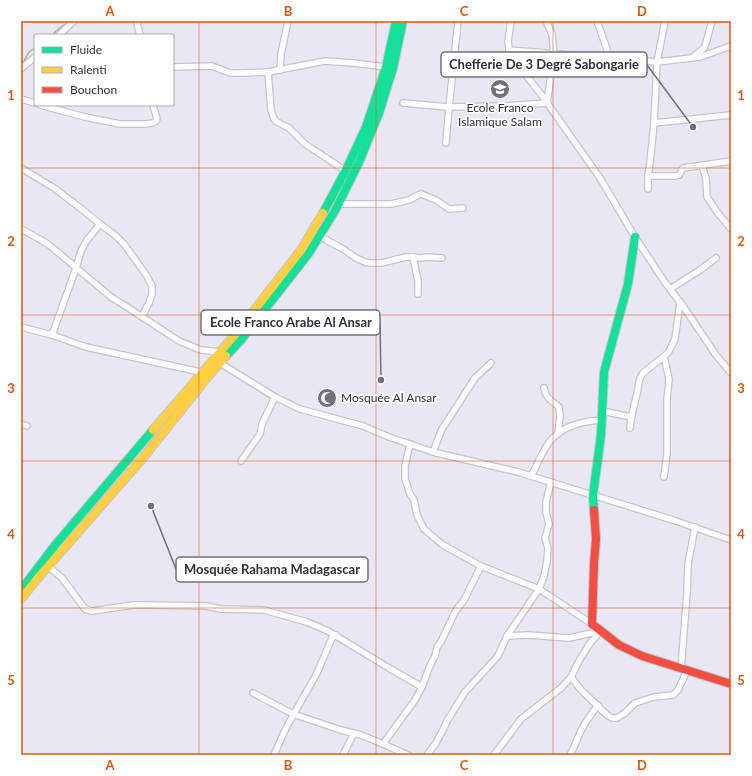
<svg xmlns="http://www.w3.org/2000/svg" width="752" height="776" viewBox="0 0 752 776" font-family="Lato,sans-serif">
  <rect width="100%" height="100%" fill="#e8e7f3"/>
  <g fill="none" stroke-linecap="round" stroke-linejoin="round">
    <g stroke="#b4a98d" stroke-width="1.5">
      <path d="M53,35L55,32L69,21"/>
      <path d="M21,64L24,61L29,52L35,48"/>
    </g>
    <g stroke="#c5c4ce" stroke-width="8">
      <g id="street">
        <path d="M137,21V23L140,35"/>
        <path d="M511,21L508,41L509,50L526,75L543,97L600,178L635,237L666,284L683,306L716,355L731,373"/>
        <path d="M597,21L610,58"/>
        <path d="M59,35L74,21"/>
        <path d="M509,50L657,62L700,57L731,46"/>
        <path d="M693,57L704,48L706,43L712,21"/>
        <path d="M173,67L212,66L230,73H244L268,72L325,61L353,63L386,67"/>
        <path d="M21,69L35,57"/>
        <path d="M280,70L281,54L288,21"/>
        <path d="M268,72L271,110L274,119L277,122L289,128L305,144L346,171"/>
        <path d="M21,99L35,103"/>
        <path d="M403,103L448,107L505,106L547,103L554,54L552,34L546,21"/>
        <path d="M40,105L85,117L120,124H145L153,123L156,121L157,119L153,105"/>
        <path d="M654,123L731,115"/>
        <path d="M446,143C449,102 454,62 458,21"/>
        <path d="M702,165L706,179L707,197L717,212L731,229"/>
        <path d="M21,168L54,188L79,207L100,224L116,236L124,244L147,276L152,286V294L149,303L142,316"/>
        <path d="M648,176H675L679,175L683,168L731,161"/>
        <path d="M648,189V176L650,163L654,123L657,62L665,21"/>
        <path d="M338,204H391L409,200L418,195L421,194L436,200L449,209L463,208"/>
        <path d="M21,229L25,231L48,244L111,297L127,307L179,341L201,350L220,352"/>
        <path d="M319,236L343,249L356,258L365,262L369,263H381L406,257H413L420,258L427,257L442,258"/>
        <path d="M413,257L418,281V294"/>
        <path d="M670,289L700,270L716,258"/>
        <path d="M21,327L52,335L86,347L205,373"/>
        <path d="M52,335L76,268L81,251L87,240L100,224"/>
        <path d="M664,357L669,379L667,400V454L664,477"/>
        <path d="M220,363L275,397L300,409L363,426L389,437L433,452L518,472L673,520L731,540"/>
        <path d="M544,388C546,399 551,400 559,407L560,416L558,434"/>
        <path d="M602,411L631,417"/>
        <path d="M21,424L27,426"/>
        <path d="M630,428C631,416 634,405 637,394C639,386 638,378 643,373L668,353L675,339L680,302"/>
        <path d="M410,444L405,466V479L410,494L414,500L417,515L424,529L443,545L481,566L539,589L592,624"/>
        <path d="M433,452L442,429L457,406L475,378L491,363"/>
        <path d="M241,461L260,434L262,424L275,397"/>
        <path d="M531,476C535,470 537,463 541,456C544,450 548,443 553,438C565,425 585,421 602,420"/>
        <path d="M48,566L62,578L85,609L92,611L133,605H146L206,606L221,609L264,610L307,622L328,631L389,668L422,687"/>
        <path d="M507,636L528,635L569,638L601,631"/>
        <path d="M681,669L687,593L688,564L695,527"/>
        <path d="M571,677L581,690L607,715L612,718H617L625,713L635,703L654,697L673,695L678,690L687,671"/>
        <path d="M253,693L293,714L341,730L361,735L383,744L408,755"/>
        <path d="M383,744L415,700L422,687L429,668L435,656L437,647L441,642L455,612L464,600L481,566"/>
        <path d="M274,755L286,728L317,673L332,638L336,635"/>
        <path d="M343,755L354,733"/>
        <path d="M427,755L436,743L444,728L447,721L465,692L498,656L507,636L539,589L544,576L547,561L548,548L545,538L549,524L546,512V502L551,482"/>
        <path d="M494,755L521,719L561,688L571,677L580,659L591,642L601,631"/>
        <path d="M570,755C574,748 576,742 579,735C583,724 591,715 598,705"/>
      </g>
    </g>
    <g stroke="#c5c4ce" stroke-width="10">
      <g id="fast">
        <path d="M323,213L347,168L366,127L386,67L396,21"/>
        <path d="M226,356L241,340L309,253L336,209L360,160L379,113L393,68L403,21"/>
        <path d="M594,510L593,495L601,435L604,372L628,284L635,237"/>
        <path d="M21,590L56,544L153,430"/>
      </g>
    </g>
    <g stroke="#c5c4ce" stroke-width="10">
      <g id="slow">
        <path d="M153,430L239,330L301,250L323,213"/>
        <path d="M21,599L37,579L142,459L210,374L226,356"/>
      </g>
    </g>
    <g stroke="#c5c4ce" stroke-width="10">
      <path id="jam" d="M594,510L596,539L594,563L592,624L619,645L642,656L731,684"/>
    </g>
    <use href="#street" stroke="#fcfbfd" stroke-width="5.5"/>
    <use href="#fast" stroke="#16e098" stroke-width="8"/>
    <use href="#slow" stroke="#ffcf43" stroke-width="8"/>
    <use href="#jam" stroke="#f24e42" stroke-width="8"/>
  </g>
  <path fill="none" stroke="#df570e" stroke-width="1" stroke-opacity="0.55" d="M199,21V755M376,21V755M553,21V755M21,168H731M21,315H731M21,461H731M21,608H731"/>
  <defs>
    <g id="school-disc" transform="scale(1)"><circle r="9.5" fill="#71707b" stroke="#fff"/><path d="M0-5L7-2L0 1L-7-2ZM-4 1L0 2.5L4 1V4Q0 6-4 4Z" fill="#fff"/></g>
    <g id="mosque-disc" transform="scale(1)"><circle r="9.5" fill="#71707b" stroke="#fff"/><path d="M3.5-4.9A6 6 0 1 0 3.5 4.9A5 5 0 1 1 3.5-4.9Z" fill="#fff"/></g>
  </defs>
  <g fill-rule="evenodd">
    <use href="#school-disc" x="500" y="89"/>
    <use href="#mosque-disc" x="327" y="398"/>
  </g>
  <g text-anchor="middle" stroke-width="3.5" stroke-linejoin="round" paint-order="stroke">
    <g font-size="12" fill="#31303a" stroke="#fff">
      <text x="500" y="112">Ecole Franco<tspan x="500" dy="14">Islamique Salam</tspan></text>
      <text x="341" y="402" text-anchor="start">Mosquée Al Ansar</text>
    </g>
  </g>
  <path fill="none" stroke="#71707b" stroke-width="1.5" d="M693 127L647 65M381 380L380 323M151 506L176 569"/>
  <g fill="#71707b" stroke="#fff" stroke-width="1.5">
    <circle cx="693" cy="127" r="4"/>
    <circle cx="381" cy="380" r="4"/>
    <circle cx="151" cy="506" r="4"/>
  </g>
  <g fill="#fff" stroke="#71707b" stroke-width="1.5">
    <rect x="441" y="52" width="206" height="25" rx="4"/>
    <rect x="201" y="310" width="179" height="25" rx="4"/>
    <rect x="176" y="557" width="192" height="25" rx="4"/>
  </g>
  <g font-size="13" text-anchor="middle" font-weight="bold" fill="#31303a">
    <text x="544" y="69">Chefferie De 3 Degré Sabongarie</text>
    <text x="291" y="327">Ecole Franco Arabe Al Ansar</text>
    <text x="272" y="574">Mosquée Rahama Madagascar</text>
  </g>
  <rect width="752" height="776" fill="none" stroke="#ffffff" stroke-width="44"/>
  <rect x="34" y="34" width="140" height="72" fill="#ffffff" stroke="#adacb0"/>
  <rect x="42" y="47" width="20" height="6" fill="#16e098" stroke="#adacb0"/>
  <text x="70" y="54" font-size="12" fill="#31303a">Fluide</text>
  <rect x="42" y="67" width="20" height="6" fill="#ffcf43" stroke="#adacb0"/>
  <text x="70" y="74" font-size="12" fill="#31303a">Ralenti</text>
  <rect x="42" y="87" width="20" height="6" fill="#f24e42" stroke="#adacb0"/>
  <text x="70" y="94" font-size="12" fill="#31303a">Bouchon</text>
  <rect x="22" y="22" width="708" height="732" fill="none" stroke="#df570e" stroke-width="1.5"/>
  <g font-size="13" text-anchor="middle" font-weight="bold" fill="#df570e">
    <text x="110" y="16">A</text>
    <text x="288" y="16">B</text>
    <text x="464" y="16">C</text>
    <text x="642" y="16">D</text>
    <text x="11" y="100">1</text>
    <text x="741" y="100">1</text>
    <text x="11" y="246">2</text>
    <text x="741" y="246">2</text>
    <text x="11" y="393">3</text>
    <text x="741" y="393">3</text>
    <text x="11" y="539">4</text>
    <text x="741" y="539">4</text>
    <text x="11" y="685">5</text>
    <text x="741" y="685">5</text>
    <text x="110" y="770">A</text>
    <text x="288" y="770">B</text>
    <text x="464" y="770">C</text>
    <text x="642" y="770">D</text>
  </g>
</svg>
